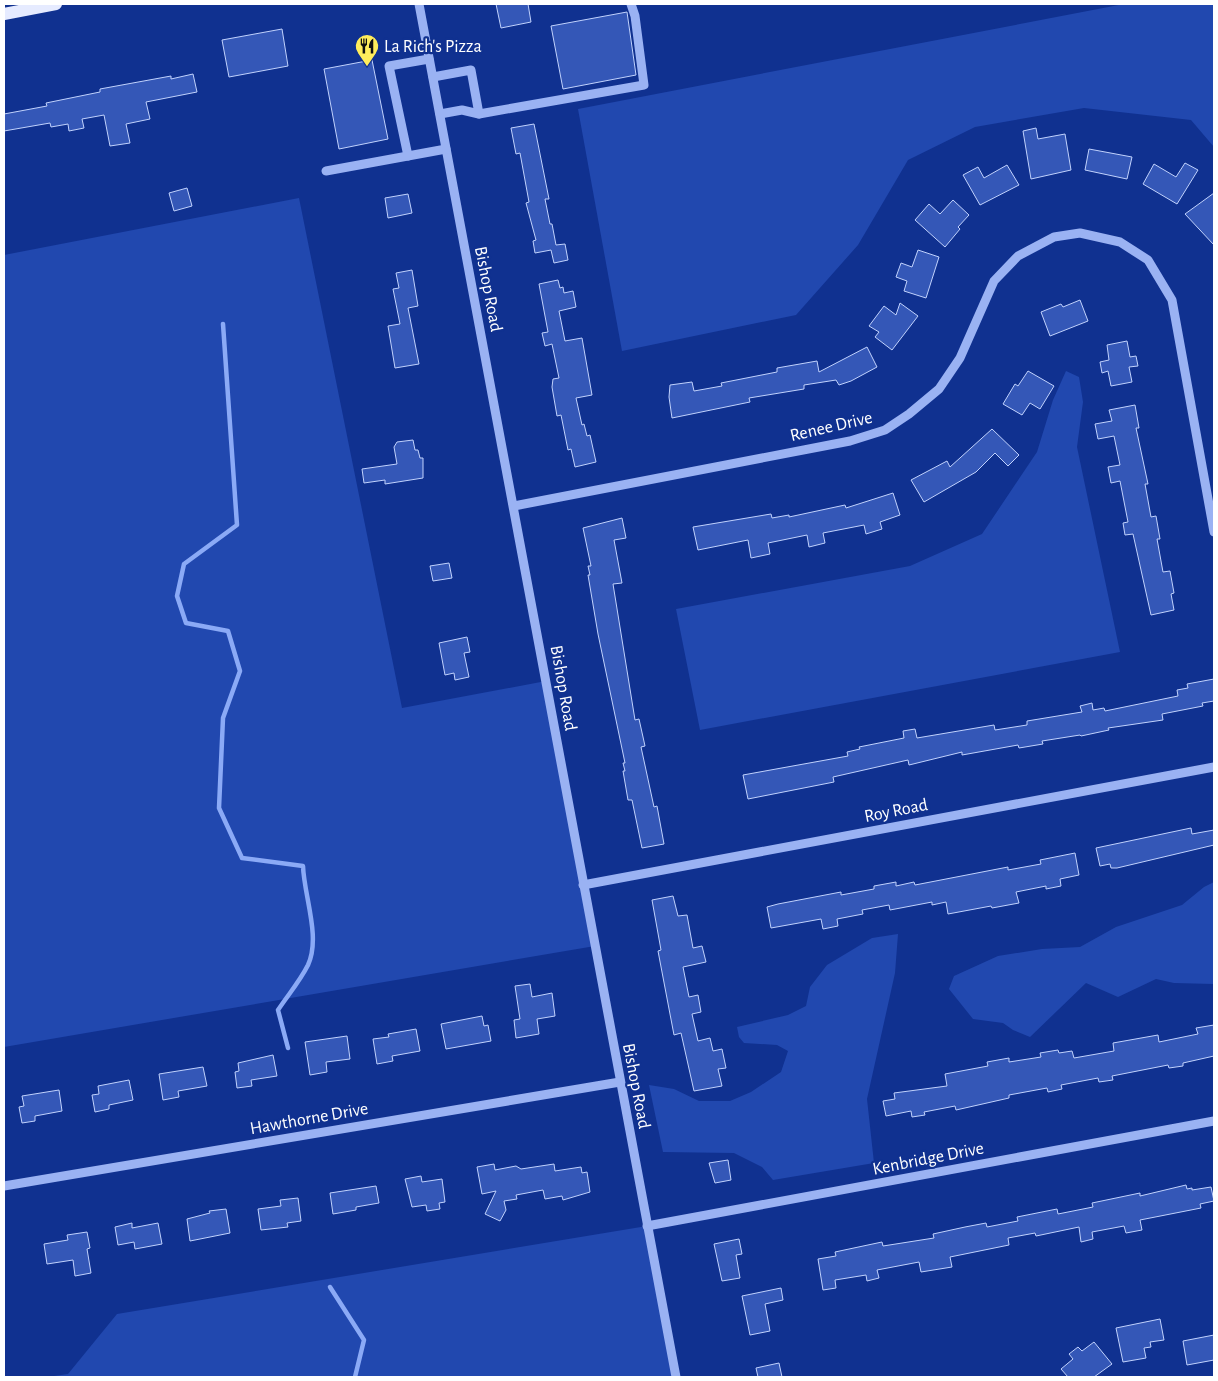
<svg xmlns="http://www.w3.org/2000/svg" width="1218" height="1381" viewBox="0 0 1218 1381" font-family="'Alegreya Sans',sans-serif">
  <rect width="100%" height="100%" fill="#103190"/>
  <g fill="#2148af">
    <path d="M1124,4H1214V147L1191,120L1084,108L975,127L908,160L858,245L796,315L622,351L578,109Z"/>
    <path d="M299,198L402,708L546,681L595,946L4,1047V255Z"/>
    <path d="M1066,371L1079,377L1083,402L1077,447L1120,652L700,730L676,609L910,566L982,534L1037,452L1053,400Z"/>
    <path d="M1214,882V984L1174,983L1156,979L1118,997L1086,983L1030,1037L1013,1030L1003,1023L973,1019L949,989L954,976L998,956L1042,949L1080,947L1116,927L1182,905L1204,887Z"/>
    <path d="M898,934L895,973L867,1099L874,1163L773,1180L762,1167L734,1153L663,1152L649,1085L674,1089L699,1101H730L751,1092L781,1072L788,1051L777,1045L744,1043L739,1037L737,1027L788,1015L806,1006L810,987L827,965L872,938Z"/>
    <path d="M647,1226L676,1377H47L68,1374L117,1314Z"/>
  </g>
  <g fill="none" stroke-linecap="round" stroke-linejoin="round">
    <g stroke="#8baaf6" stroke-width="4.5">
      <path d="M223,324L237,525L184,564L177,596L186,623L228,631L240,671L223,718L219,808L242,858L303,866C304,896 321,937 308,965C300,981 288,995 278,1010L288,1048"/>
      <path d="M330,1287L364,1340L355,1377"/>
    </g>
  </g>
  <g fill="#3457b7" stroke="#c1d2fd">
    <path d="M496,4H528L531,22L501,28Z"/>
    <path d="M627,12L636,75L563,89L551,26Z"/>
    <path d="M282,29L288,66L229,77L222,40Z"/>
    <path d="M372,60L388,139L339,149L324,69Z"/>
    <path d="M193,74L197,92L146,102L150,119L126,124L130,143L110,146L104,115L82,119L84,128L69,131L68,124L51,127L50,123L4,131V114L47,106L46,103L100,92V89L171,76V79Z"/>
    <path d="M534,124L549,199H545L550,224H552L556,245L565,244L568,260L554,263L551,250L535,253L533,241L536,240L526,203L529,202L520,153L516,154L511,128Z"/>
    <path d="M1036,128L1038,139L1065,134L1071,170L1031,179L1023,131Z"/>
    <path d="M1089,149L1132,157L1127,179L1085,170Z"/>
    <path d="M1185,163L1198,170L1177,204L1143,184L1154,164L1176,177Z"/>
    <path d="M1007,165L1019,185L980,205L963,175L978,167L984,178Z"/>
    <path d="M187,188L192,206L174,211L169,193Z"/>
    <path d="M1214,193V245L1185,214Z"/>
    <path d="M408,194L412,213L388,218L385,198Z"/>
    <path d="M953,200L969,215L958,227L960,229L945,247L915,220L929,204L940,214Z"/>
    <path d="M918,250L939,257L926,298L904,291L907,281L896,277L901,263L912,267Z"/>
    <path d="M412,270L418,306L408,308L419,364L395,368L388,326L400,324L393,289L399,288L396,273Z"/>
    <path d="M558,280L560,288L563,287L564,293L573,291L576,307L559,311L565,341L582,338L592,395L576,398L582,425L584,424L587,436L590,435L596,462L575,467L571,449L568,450L561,415L557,416L552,387L553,379L559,378L552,344L545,346L542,333L548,332L539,284Z"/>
    <path d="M1080,300L1088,321L1050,336L1041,312L1061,304L1063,307Z"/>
    <path d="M900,303L918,316L892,350L875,337L879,332L869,326L884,306L896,315Z"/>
    <path d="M1127,341L1130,357L1136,356L1138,366L1129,367L1132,382L1111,386L1108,371L1102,373L1100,362L1109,360L1107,345Z"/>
    <path d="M867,347L877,367L851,381L839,385L836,380L804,385V389L749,398L750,402L672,418L669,397L670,385L692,382L694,391L722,386L721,383L777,372V368L817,361L819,372Z"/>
    <path d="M1028,371L1054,386L1040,409L1030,403L1022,415L1003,404L1015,384L1018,386Z"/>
    <path d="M1135,405L1139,428H1136L1148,484H1145L1151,517L1156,516L1160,539H1157L1163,572L1170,571L1174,593L1171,594L1174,610L1151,615L1133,534L1125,535L1123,523L1128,522L1120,481L1111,483L1108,467L1120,465L1114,436L1098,439L1095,424L1112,421L1109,410Z"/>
    <path d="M992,429L1019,455L1008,466L995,453L976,472L924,502L911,480L947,461L950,467Z"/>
    <path d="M413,440L415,450H418L420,458H423V478L385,484V480L364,483L362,469L397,464L394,447L397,442Z"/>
    <path d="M893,493L900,515L880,522L882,529L866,534L864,525L823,533L825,543L809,547L807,535L768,543L770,554L751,558L748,540L698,550L693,527L771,514L772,518L789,515V517L845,505L846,508Z"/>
    <path d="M622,518L626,538L614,540L622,583L613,584L635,720L639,719L645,746L641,747L654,807L657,806L664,844L642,848L632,800H628L623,771H625L623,763H625L598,634L588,575H590L588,566H591L583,528Z"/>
    <path d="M449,563L452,578L433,581L430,566Z"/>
    <path d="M467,637L470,652L464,653L469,677L455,680L454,673L445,675L439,643Z"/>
    <path d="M1214,679V701L1202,703L1203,706L1162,714L1163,720L1108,728L1109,730L1081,736L1080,735L1042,741L1043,744L1019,748L1018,745L962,755V752L909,765L908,760L833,777L834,782L748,799L743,775L848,756L847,752L860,749L859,747L904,738L903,731L915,729L917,738L994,725L995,730L1027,725V721L1082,712L1080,706L1092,703L1093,710L1104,708L1105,711L1178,696L1177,690L1188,688L1187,684Z"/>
    <path d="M1191,828L1192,834L1214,830V845L1117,868H1111L1110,864L1100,866L1096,848Z"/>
    <path d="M1075,853L1079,875L1060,879L1061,886L1046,889V886L1016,892L1019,903L992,908L991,906L948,914L946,902L932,905V902L890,910L889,905L862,910L863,914L837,919L838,926L823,929L821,919L771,928L767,907L778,904L841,892V895L874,889V886L896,882V886L914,882L915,885L1008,867V870L1041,864L1040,860Z"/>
    <path d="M673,896L678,916L687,915L693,948L702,946L706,962L683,967L689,997L698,995L701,1012L692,1014L698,1041L710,1038L713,1051L722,1049L726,1068L718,1069L722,1086L694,1091L681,1033L674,1035L658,951L661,950L652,900Z"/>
    <path d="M530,984L532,997L552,993L555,1016L537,1019L539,1034L516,1038L514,1020L520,1019L515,986Z"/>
    <path d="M482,1016L484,1026L488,1025L491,1041L446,1049L441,1024Z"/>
    <path d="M1214,1025V1056L1183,1063V1066L1169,1068L1168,1065L1112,1076L1113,1080L1099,1082L1098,1078L1061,1085L1062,1089L1048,1092L1047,1088L1009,1095V1098L956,1110L955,1106L924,1112L925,1115L912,1117L911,1111L886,1116L883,1101L895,1099L894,1093L947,1086L945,1074L988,1066L987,1062L1009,1058V1062L1041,1057L1040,1053L1058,1050L1059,1053L1072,1051L1074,1058L1114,1051L1113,1043L1158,1035L1159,1042L1198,1034L1196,1028Z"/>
    <path d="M416,1029L420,1051L392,1056L393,1061L377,1064L373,1039L389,1037L388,1034Z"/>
    <path d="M347,1036L350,1059L326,1062L327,1072L310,1075L305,1042Z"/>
    <path d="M273,1055L277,1076L251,1080L252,1086L237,1088L235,1072L239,1071L238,1063Z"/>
    <path d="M203,1067L207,1086L178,1091L179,1097L163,1100L159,1074Z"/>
    <path d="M129,1080L133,1100L109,1105V1109L95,1112L92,1095L99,1094L98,1086Z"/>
    <path d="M59,1090L62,1111L35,1116V1121L22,1123L19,1107L24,1106L22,1096Z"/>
    <path d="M728,1160L731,1180L715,1183L709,1163Z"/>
    <path d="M494,1164L495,1170L516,1166L521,1169L554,1164L555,1171L581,1167L582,1173L587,1172L590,1192L563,1200L562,1196L545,1199L543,1190L516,1195L517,1199L504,1201L506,1210L500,1221L485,1214L496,1191L482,1194L477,1167Z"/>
    <path d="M421,1176L422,1182L442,1179L445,1202L439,1203L440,1209L427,1211L426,1205L412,1207L405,1179Z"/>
    <path d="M1186,1185L1187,1189L1192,1188V1190L1211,1187L1214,1201L1200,1204L1201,1208L1140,1220L1142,1230L1126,1233L1124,1226L1092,1232L1093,1239L1081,1242L1079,1227L1036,1236L1035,1233L1008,1238L1009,1245L950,1257L952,1267L921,1272L919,1262L877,1270L879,1278L867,1281L866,1275L835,1280L836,1288L823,1290L818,1259L836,1256L835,1252L882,1242L883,1246L934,1238L933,1234L965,1227L986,1223L987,1227L1018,1221L1017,1217L1057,1209L1058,1214L1093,1207L1092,1203L1140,1193V1196Z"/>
    <path d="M376,1186L379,1203L356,1207V1210L333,1214L330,1193Z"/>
    <path d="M298,1198L301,1221L287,1223L288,1227L261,1230L258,1209L281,1206L280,1200Z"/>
    <path d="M226,1209L230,1233L190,1241L187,1219L210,1213L209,1211Z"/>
    <path d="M132,1223V1228L158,1223L162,1244L135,1249L134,1242L118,1245L115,1227Z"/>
    <path d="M87,1232L90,1248L87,1249L91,1273L75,1276L73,1260L47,1264L44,1244L68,1240L67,1235Z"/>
    <path d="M739,1239L742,1254L736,1255L740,1278L722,1281L714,1244Z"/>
    <path d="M781,1288L783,1300L765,1304L770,1331L750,1335L742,1296Z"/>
    <path d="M1160,1319L1164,1340L1150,1342L1151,1347L1144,1348L1146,1358L1123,1362L1116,1328Z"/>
    <path d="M1214,1335V1360L1187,1365L1183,1341Z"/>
    <path d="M1094,1342L1112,1364L1094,1377H1068L1061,1369L1073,1359L1069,1354L1078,1347L1082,1351Z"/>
    <path d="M779,1363L782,1377H758L756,1368Z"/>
  </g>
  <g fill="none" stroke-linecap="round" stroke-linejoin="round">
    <g stroke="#9ab2f3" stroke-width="9">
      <path d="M419,4L676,1377"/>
      <path d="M433,77L471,70L479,114"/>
      <path d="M440,114L462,110L479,114L644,85L635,16L631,4"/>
      <path d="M408,156L389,66L429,59"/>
      <path d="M326,171L446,149"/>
      <path d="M514,506L850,441L885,430L909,414L939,389L960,358L994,281L1018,256L1054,237L1080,233L1120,242L1148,260L1172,300L1214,532"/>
      <path d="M583,885L1214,767"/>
      <path d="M4,1186L620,1082"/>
      <path d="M647,1226L1214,1121"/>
    </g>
    <path stroke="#e6ebff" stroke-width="12" d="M4,14L56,4"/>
  </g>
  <defs>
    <g id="restaurant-pin" transform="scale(1.25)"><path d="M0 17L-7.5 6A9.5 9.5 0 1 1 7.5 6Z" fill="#ffed5c" stroke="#103190"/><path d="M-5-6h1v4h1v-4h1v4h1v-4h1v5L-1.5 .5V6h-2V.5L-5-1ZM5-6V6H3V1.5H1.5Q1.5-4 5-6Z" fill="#111"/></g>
  </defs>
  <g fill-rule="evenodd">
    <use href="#restaurant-pin" x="367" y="46"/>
  </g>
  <g text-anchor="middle" stroke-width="4.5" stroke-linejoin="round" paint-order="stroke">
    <g font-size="18" fill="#fff" stroke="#103190" text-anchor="start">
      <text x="384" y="52">La Rich's Pizza</text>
    </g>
    <g font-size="18" fill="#fff" stroke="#103190">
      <text transform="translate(489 289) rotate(79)" y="6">Bishop Road</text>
      <text transform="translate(831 426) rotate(-13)" y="6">Renee Drive</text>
      <text transform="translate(564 688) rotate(80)" y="6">Bishop Road</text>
      <text transform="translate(896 810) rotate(-11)" y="6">Roy Road</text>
      <text transform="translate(637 1086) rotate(79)" y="6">Bishop Road</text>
      <text transform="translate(309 1118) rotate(-10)" y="6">Hawthorne Drive</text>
      <text transform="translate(928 1158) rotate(-11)" y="6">Kenbridge Drive</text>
    </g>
  </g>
  <rect width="1218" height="1381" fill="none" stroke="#ffffff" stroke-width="10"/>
</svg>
